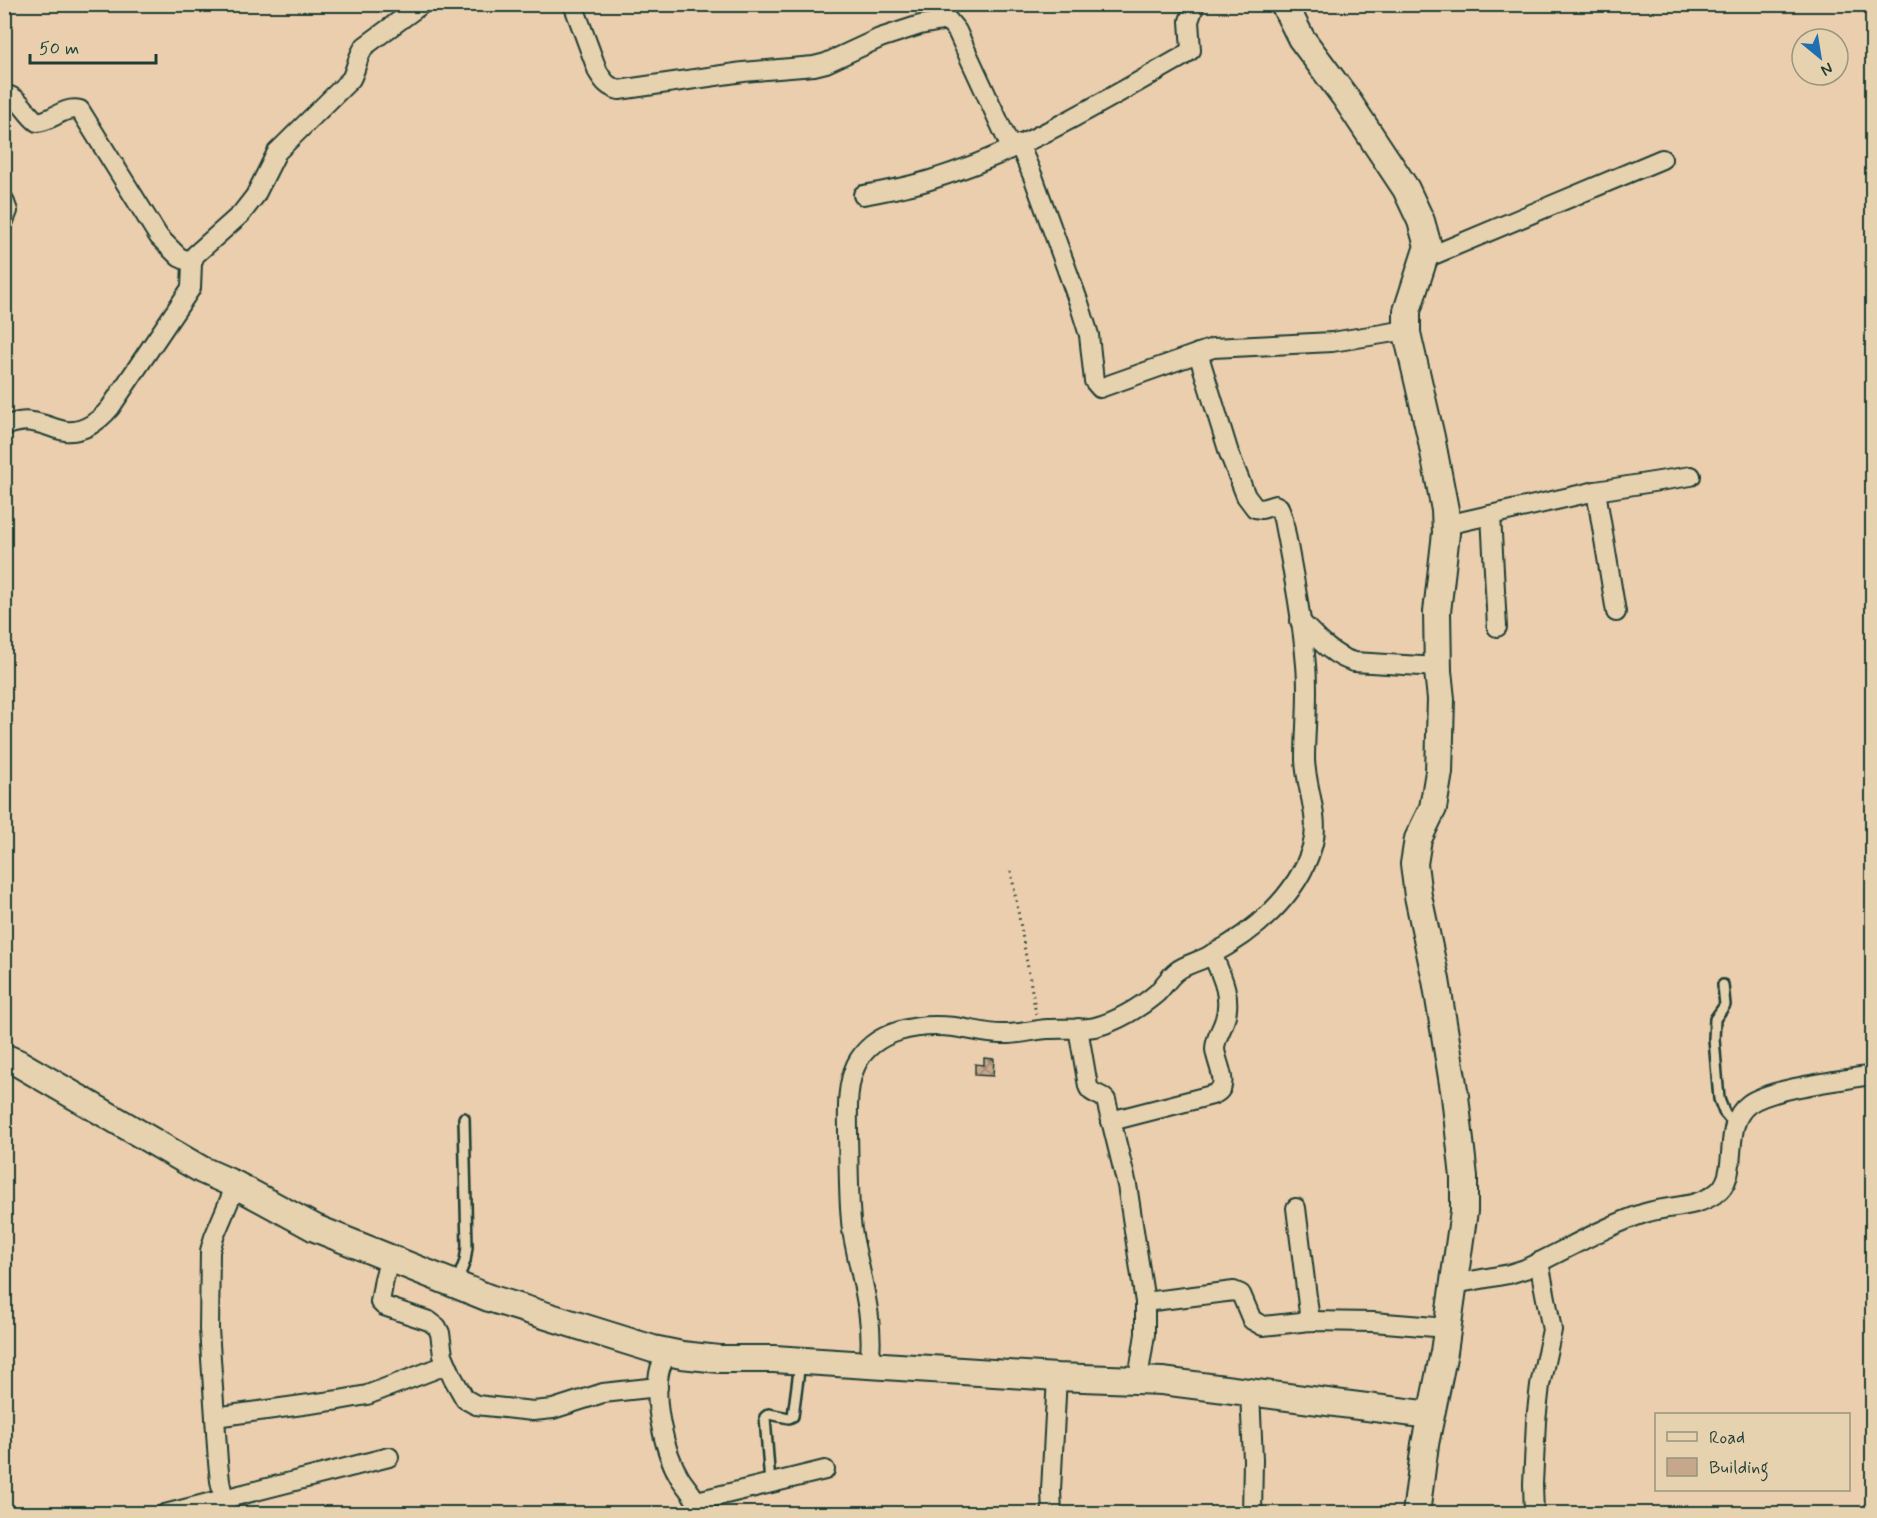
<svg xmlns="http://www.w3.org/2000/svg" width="1877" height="1518" viewBox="0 0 1877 1518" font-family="Mynerve,sans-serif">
  <defs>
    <pattern id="building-cross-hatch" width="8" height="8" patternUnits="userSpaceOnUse" patternTransform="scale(1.5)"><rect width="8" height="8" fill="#c6a78c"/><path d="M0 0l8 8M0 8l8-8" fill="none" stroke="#a08973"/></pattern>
  </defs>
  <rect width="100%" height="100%" fill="#ebcead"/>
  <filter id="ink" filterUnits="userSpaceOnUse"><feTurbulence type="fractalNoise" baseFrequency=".0167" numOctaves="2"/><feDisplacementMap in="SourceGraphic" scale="12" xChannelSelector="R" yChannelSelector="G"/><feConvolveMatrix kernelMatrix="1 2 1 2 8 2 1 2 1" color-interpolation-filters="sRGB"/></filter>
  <g filter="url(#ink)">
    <path fill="url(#building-cross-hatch)" stroke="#1f3d34" stroke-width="1.5" d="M984,1058L994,1059L993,1076L975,1075V1064L984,1065Z"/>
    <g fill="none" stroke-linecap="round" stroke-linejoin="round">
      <g stroke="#1f3d34" stroke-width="14">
        <g id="lane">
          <path d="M1723,985L1725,1005L1715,1019L1714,1039L1719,1099L1724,1112L1735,1125"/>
          <path d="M457,1282L465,1261L467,1247L464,1118"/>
          <path d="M770,1484L765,1417L769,1414L789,1418L793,1416L800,1363"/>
        </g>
      </g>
      <g stroke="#1f3d34" stroke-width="22">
        <g id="street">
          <path d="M573,4L598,72C604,82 608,87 619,90L743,72L814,66L826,63L880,38L920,25L948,20L957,31L1011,148"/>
          <path d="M4,94C23,99 23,111 37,122C53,121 63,106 80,110L159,237L179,257L192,263"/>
          <path d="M1019,144L1034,179L1079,303L1089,335L1094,381L1100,388L1213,348L1332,342L1407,330"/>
          <path d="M863,195C885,191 908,187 930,180C1019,153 1102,102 1182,57L1191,50L1189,21L1195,4"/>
          <path d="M4,200L8,211L4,221"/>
          <path d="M1426,258L1662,159"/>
          <path d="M4,426C14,423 22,420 32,422C43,423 54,429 65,431C83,433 99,421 110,408L191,288L192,263L195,255L241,214L255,196L277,152L351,79C357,68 357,56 365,46L422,4"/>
          <path d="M1596,491L1616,612"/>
          <path d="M1491,515L1497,627"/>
          <path d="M1446,525L1596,491L1691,476"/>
          <path d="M1300,621C1316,637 1332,656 1354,662L1438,667"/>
          <path d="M1078,1028L1088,1086C1091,1095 1100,1093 1106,1100L1127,1185L1145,1302V1334L1138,1379"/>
          <path d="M1111,1121L1212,1095C1233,1088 1216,1064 1215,1049C1215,1039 1221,1031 1224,1022C1233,998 1222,976 1212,954"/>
          <path d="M1296,1208L1310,1321"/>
          <path d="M390,1258L384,1279L380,1302L384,1306L429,1321L437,1327L440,1333L443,1355L453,1378L465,1399L476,1405L533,1411L553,1409L603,1393L658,1387"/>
          <path d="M1454,1284L1509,1274L1525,1269C1564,1251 1605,1226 1645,1213C1669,1205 1693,1209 1715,1194C1743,1176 1719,1126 1749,1104C1771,1088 1843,1080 1872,1075"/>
          <path d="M1145,1302L1234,1291L1241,1294L1252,1320L1263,1326L1310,1321L1373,1322L1447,1328"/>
          <path d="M667,1352C665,1358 662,1363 660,1369C652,1399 664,1452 680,1478C687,1489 698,1499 701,1514"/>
          <path d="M869,1364C876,1321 859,1272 852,1230C848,1199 849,1166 848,1135C848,1112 846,1087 856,1065C873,1030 919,1023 954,1027C970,1029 986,1034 1001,1034C1017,1035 1032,1030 1048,1029C1063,1028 1080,1030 1095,1027C1116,1022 1141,1007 1157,993C1164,986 1169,977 1177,971C1186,964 1198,962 1209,956C1253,933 1297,897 1312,847C1321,819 1306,789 1305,760C1305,728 1309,697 1306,665C1302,616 1292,567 1283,519L1279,507L1275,505L1262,509L1255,508L1246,496L1229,453L1198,353"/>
          <path d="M1250,1392L1253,1460L1252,1514"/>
          <path d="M215,1417L339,1400L367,1395L446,1365"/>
          <path d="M697,1501L825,1470"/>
          <path d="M165,1514L389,1457"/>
          <path d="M227,1514L220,1481L218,1462L209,1329L210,1251L214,1237L236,1185"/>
          <path d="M1052,1514L1051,1490L1057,1377"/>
          <path d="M1534,1514L1533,1484L1536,1421L1540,1385L1552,1330L1539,1262"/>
        </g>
      </g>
      <g stroke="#1f3d34" stroke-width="30">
        <g id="secondary">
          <path d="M1284,4L1301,38L1345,97L1406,189L1421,221L1428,246L1407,311V333L1431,437L1445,510L1446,533L1437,612L1438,671L1441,699L1439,772L1433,808L1418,839L1414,864L1418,896L1436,980L1455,1096L1464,1177V1211L1444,1352L1425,1444L1416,1514"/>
          <path d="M4,1057L18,1063L202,1170L236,1185L315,1228L489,1298L653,1349L682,1355L719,1359H774L1057,1377L1162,1381L1430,1415"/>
        </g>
      </g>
      <path stroke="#1f3d34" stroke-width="3" stroke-dasharray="1.5 4.5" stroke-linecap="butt" d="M1011,871L1036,1014"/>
      <use href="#lane" stroke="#e7d2b0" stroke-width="9"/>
      <use href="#street" stroke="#e7d2b0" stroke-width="18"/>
      <use href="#secondary" stroke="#e7d2b0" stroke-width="26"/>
    </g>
  </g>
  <rect width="1877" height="1518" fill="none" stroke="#e7d2b0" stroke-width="24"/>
  <rect x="12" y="12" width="1853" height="1494" fill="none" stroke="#1f3d34" stroke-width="2" filter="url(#ink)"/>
  <rect x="1655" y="1413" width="195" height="78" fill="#e7d2b0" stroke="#97967e" stroke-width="1.5"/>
  <rect x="1667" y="1432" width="30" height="9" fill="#e7d2b0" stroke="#97967e" stroke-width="1.5"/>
  <text x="1709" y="1443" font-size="18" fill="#1f3d34">Road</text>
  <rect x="1667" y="1458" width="30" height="18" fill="#c6a78c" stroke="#97967e" stroke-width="1.5"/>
  <text x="1709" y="1473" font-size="18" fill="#1f3d34">Building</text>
  <g transform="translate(1820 57) rotate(150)"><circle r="28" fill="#e7d2b0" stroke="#97967e" stroke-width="1.5"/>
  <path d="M0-4.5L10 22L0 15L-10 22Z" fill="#1f6fb2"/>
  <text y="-9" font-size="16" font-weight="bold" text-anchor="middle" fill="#1f3d34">N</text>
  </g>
  <path d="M30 54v9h126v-9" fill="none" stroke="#1f3d34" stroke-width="3"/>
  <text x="39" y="54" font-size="18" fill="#1f3d34" stroke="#e7d2b0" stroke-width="4.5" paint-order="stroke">50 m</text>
</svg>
